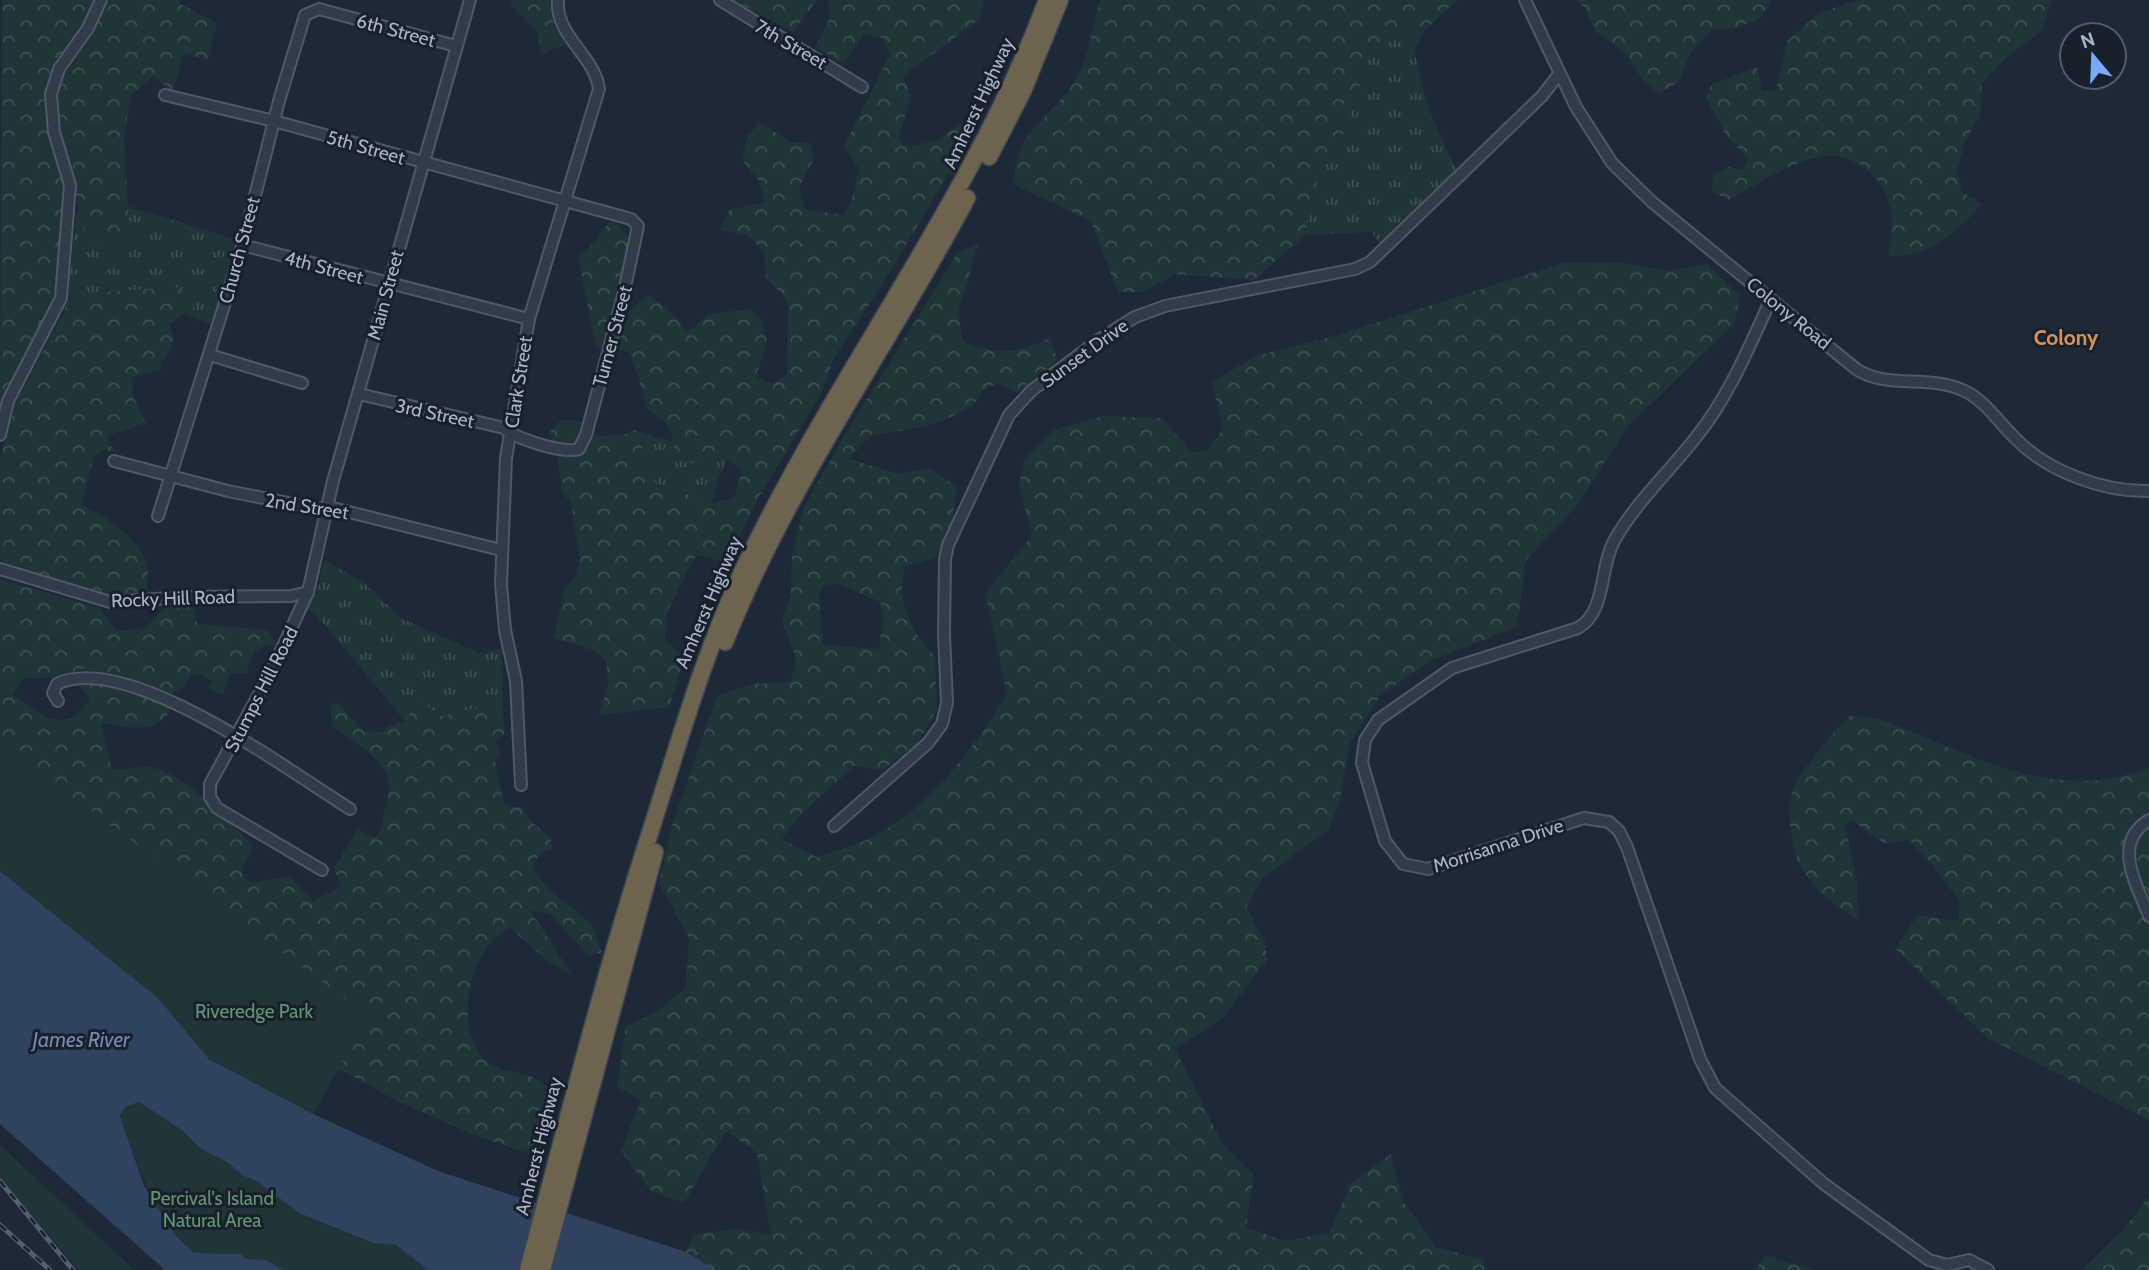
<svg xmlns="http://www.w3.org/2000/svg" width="2149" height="1270" viewBox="0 0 2149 1270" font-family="Cabin,sans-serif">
  <defs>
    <pattern id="grass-tufts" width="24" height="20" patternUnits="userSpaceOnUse" patternTransform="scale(1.75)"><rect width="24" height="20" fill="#203538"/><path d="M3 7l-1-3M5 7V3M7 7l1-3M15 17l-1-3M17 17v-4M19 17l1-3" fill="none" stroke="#3e5053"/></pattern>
    <pattern id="forest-crowns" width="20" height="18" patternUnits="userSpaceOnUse" patternTransform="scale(1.75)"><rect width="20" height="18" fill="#203538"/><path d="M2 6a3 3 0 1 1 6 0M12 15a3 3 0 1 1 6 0" fill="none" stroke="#3e5053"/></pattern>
  </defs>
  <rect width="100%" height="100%" fill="#1e2937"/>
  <g fill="url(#grass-tufts)">
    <path d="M1425,30L1414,52L1429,110L1457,172L1381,247L1372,232L1305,235L1313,174L1341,140L1374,43Z"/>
    <path d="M127,206L237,240L214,325L185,315L194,307L75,294L68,298L76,213L81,208L86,239L119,241L129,228Z"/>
    <path d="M633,430L673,442L676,460L700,463L723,454L728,458L717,482L712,503L657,485L646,467L641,442L627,434Z"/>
    <path d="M324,560L363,582L401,618L479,653L502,648L503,715L477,708L443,716L432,712L405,721L325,625L308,609L319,584Z"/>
  </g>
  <g fill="url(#forest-crowns)" fill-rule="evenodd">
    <path d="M2,0H97L50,80L66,196L59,244L57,298L0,413Z"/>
    <path d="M109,0H179L180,4L217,23L208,60L184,53L172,92L154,76L131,95L124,138L129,228L119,241L86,240L58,116L59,84L91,36Z"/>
    <path d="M511,0H552L553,22L565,45L540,54L538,32L510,5Z"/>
    <path d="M733,0H817L793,32Z"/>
    <path d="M827,0H984L980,19L903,76L911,97L898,139L909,147L938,140L968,119L960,155L885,280L835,356L821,394L759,497L727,562L696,555L668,610L665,640L685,658L669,707L599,715L608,685L606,659L593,650L554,638L564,589L577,575L580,561L571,503L562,492L557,452L549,433L561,420L580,421L601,436L627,434L641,442L646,467L657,485L712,503L734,498L742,472L723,454L700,464L676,460L672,435L665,422L648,410L630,352L598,348C593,339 582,273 578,257L596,241L611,219L631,239L617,294L627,313L648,295L667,308L687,331L695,327L706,315L749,309L760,317L767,341L756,377L773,384L787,374L788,307L781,293L766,278L764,252L749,236L720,230L729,210L765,202L759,181L742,160L747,138L759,122L791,142L811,143L814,159L799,186L805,209L843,215L852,198L859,169L844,146L890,54L882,38L864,34L843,64L815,47C824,31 834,19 827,0Z"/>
    <path d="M1100,0H1457L1425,30L1374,44L1341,140L1313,174L1305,235L1254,280L1175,274L1143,292H1118L1091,221L1014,185C1013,133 1047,122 1073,84C1088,62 1093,26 1100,0Z"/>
    <path d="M1577,0H1772L1760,19L1739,27L1712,30L1692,50L1678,82L1659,94L1643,80L1623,51L1595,31L1585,8Z"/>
    <path d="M1858,0H2052L2041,31L2006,58L1982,83L1980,117L1966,139L1957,169L1962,192L1982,204C1956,233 1929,258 1888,256C1890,240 1894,223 1890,207C1884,176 1850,149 1818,157C1786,165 1758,183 1730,200L1712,192L1713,175L1728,167L1742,170L1749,159L1728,138L1706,98L1712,84L1757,67L1762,91L1776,90L1787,41L1819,13Z"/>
    <path d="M977,245L968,283L958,308L963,342C998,356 1016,353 1050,338L1058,361L1016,393L997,383C977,391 982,399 969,407C941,426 903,431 870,435L849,459L900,474L930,468L957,487C955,504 950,543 936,555C928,562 915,563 905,566C896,602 909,629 935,656L937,709L918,743L882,770L853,766C830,791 800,809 782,839L817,857C833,851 852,847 868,839C931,808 970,752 1007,694L985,593L1032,536L1019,486L1024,460L1054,430L1103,416L1162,418L1192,452L1206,451L1223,430L1212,382L1256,356L1338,335L1563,263H1624L1668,271L1708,264L1740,297L1734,324L1627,427L1579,503L1526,560L1517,627L1430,661L1380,696L1350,743L1340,800L1329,829L1264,877L1246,907L1265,941L1267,960L1224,1017L1175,1049L1222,1143L1254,1175L1246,1227L1284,1241L1329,1233L1350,1184L1391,1154L1403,1201L1436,1247L1484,1260V1270H716L686,1252L693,1235L734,1229L771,1235L757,1153L726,1131L684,1203L650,1190L621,1151L641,1100L617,1087L626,1027L659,1010L686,987L689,938L659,883L672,826L717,696L752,684L791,682L796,659L782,620L791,595L792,555L804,507L847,431L958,252ZM837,583L880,602L883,617L879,649L823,645L819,594L824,586Z"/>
    <path d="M176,287L194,307L169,324L174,339L166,357L160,362L161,370L132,377L133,396L146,424L108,435L109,445L118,452L104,450L94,456L82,505C105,516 137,537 146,562C149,572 147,585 147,595L113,596L7,565L0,559V461L10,413L64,312L68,298L75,294Z"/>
    <path d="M0,579L100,608L116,631L146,628L164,607H194L197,624L269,630L275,644C254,648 251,653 247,673L230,674L223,695L208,688L212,681L199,674L190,676L184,686L168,695L83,669L53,678H24L13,694C42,716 66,738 90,698L78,685L83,681C115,683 144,692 172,708C154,737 128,726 101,723L112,769C126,771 138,766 150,767C183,772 230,822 253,846C250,857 243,863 242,875L251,883L290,877L313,901L341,887L334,868L358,829L375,838L383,827C382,811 389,802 389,789C390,760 351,741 332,726L330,705L338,703L364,731L384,732L388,726L405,721L418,700L442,716L477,708L503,715L505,733L496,741L501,753L495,761L504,803L511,807H522L531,821L551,839L552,849L539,854L533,868L546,886L591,924L602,953L589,956L550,914L530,910L573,976L548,961L510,928C468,947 450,1035 490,1064C501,1072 519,1071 532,1077C538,1080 544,1085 550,1089L547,1130L537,1156L477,1136L399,1102L334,1066L0,809Z"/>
    <path d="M1849,716C1884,717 1904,729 1936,742C2006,772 2074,797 2149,768V1120L1989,1039L1895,949L1918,915L1958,921L1960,902L1932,864L1909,840L1884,843L1851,820L1845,824L1857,883L1858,920C1837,907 1816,891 1802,869C1791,852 1785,804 1795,785C1809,759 1830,737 1849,716Z"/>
    <path d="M2149,1197V1270H2082L2121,1232Z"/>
    <path d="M1765,1256H1766L1813,1270H1755Z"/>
  </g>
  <g fill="#203538">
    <path d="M0,743L368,1016L313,1114L209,1059L158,998L0,871Z"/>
    <path d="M139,1102L183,1131L201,1149L227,1162L242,1175L258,1182L299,1213L372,1243L396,1245L428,1270H285C268,1261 262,1262 245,1259C238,1258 231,1253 224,1253C215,1252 207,1257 198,1254C163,1244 131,1147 120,1116L125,1107Z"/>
    <path d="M0,1145L134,1270H79L0,1178Z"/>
  </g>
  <path fill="#2f425e" d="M0,871L158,998L209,1059L313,1114L438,1171L686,1252L716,1270H428L396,1245L373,1243L299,1213L258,1182L242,1175L227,1162L201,1149L183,1131L139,1102L125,1107L120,1116L144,1186L177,1237L194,1253L241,1254L245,1259L265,1260L285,1270H165L0,1124Z"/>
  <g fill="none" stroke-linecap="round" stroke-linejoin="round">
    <g stroke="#505866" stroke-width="14">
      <g id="minor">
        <path d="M720,0L862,87"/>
        <path d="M1525,0L1576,107L1612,163L1652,202L1856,369C1886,389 1926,375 1960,389C1984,398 1998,422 2016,439C2048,472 2104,492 2149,491"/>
        <path d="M165,95L274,121L631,219L638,226L624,292L586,435L579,449C563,454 516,439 504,428L359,394"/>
        <path d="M242,245L529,319"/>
        <path d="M1771,299C1750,345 1729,396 1697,436C1670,471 1635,503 1614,541C1599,568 1607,611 1578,628L1452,668L1378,720L1365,740L1362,763L1385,841L1403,864L1428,869L1584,818L1609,822L1619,831L1627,847L1700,1059L1715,1088L1824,1184L1929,1260L1947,1265L1969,1260L1988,1270"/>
        <path d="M210,355L302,383"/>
        <path d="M0,435L8,401L61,298L70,185L54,132L51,94L59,69L88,28L101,0"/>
        <path d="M114,461L228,491L318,509L329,507L501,550"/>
        <path d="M158,516L240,255L279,101L305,15L319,9L456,46"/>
        <path d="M0,569L110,602L186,597L291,596L308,592"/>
        <path d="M58,701L53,693L57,684C127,650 289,771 350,809"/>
        <path d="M521,785L516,681L505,630L501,584L506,458L529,319L599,89C595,56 555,36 558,0"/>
        <path d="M2149,820C2111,843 2137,885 2149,916"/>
        <path d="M834,826L928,743L942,724L947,703L944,634L945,559L948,545L1009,415L1031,391L1097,341L1135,317L1165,306L1355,269L1370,262L1542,96L1559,74"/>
        <path d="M322,870L217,808L210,797V784L273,668L308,592L333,481L470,0"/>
      </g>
    </g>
    <g stroke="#3d4552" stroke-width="19">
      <g id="highway">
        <path d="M989,157L1023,91L1060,0"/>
        <path d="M725,642C787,485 888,347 967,198"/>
        <path d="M528,1270C566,1125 603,979 649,836C678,746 703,655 744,568C836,373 971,203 1047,0"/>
        <path d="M542,1270L655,852"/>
      </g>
    </g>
    <use href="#minor" stroke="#323b48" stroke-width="10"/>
    <use href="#highway" stroke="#6e634f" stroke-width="16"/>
    <g stroke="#545e6f" stroke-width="5">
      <g id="rail">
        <path d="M0,1181L73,1270"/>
        <path d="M0,1225L50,1270"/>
      </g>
    </g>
    <use href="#rail" stroke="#18202c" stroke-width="2.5" stroke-dasharray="8" stroke-linecap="butt"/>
  </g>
  <g text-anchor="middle" stroke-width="6" stroke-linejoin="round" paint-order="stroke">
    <g font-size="19" fill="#acb5c5" stroke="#18202c">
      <text transform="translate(396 30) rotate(15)" y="7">6th Street</text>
      <text transform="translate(791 44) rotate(30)" y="7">7th Street</text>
      <text transform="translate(978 103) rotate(-65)" y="7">Amherst Highway</text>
      <text transform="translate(366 147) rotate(16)" y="7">5th Street</text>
      <text transform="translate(239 250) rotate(-75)" y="7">Church Street</text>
      <text transform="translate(324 267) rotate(15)" y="7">4th Street</text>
      <text transform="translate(385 295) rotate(-75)" y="7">Main Street</text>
      <text transform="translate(1789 313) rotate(39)" y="7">Colony Road</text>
      <text transform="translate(612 336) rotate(-75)" y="7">Turner Street</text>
      <text transform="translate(1084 353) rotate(-36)" y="7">Sunset Drive</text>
      <text transform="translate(518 382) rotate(-81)" y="7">Clark Street</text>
      <text transform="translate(435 413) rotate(12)" y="7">3rd Street</text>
      <text transform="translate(307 506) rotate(9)" y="7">2nd Street</text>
      <text transform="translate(173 598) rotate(-2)" y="7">Rocky Hill Road</text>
      <text transform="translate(708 602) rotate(-67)" y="7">Amherst Highway</text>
      <text transform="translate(261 689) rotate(-63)" y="7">Stumps Hill Road</text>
      <text transform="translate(1498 845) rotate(-18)" y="7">Morrisanna Drive</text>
      <text transform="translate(538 1146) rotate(-76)" y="7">Amherst Highway</text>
    </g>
    <g font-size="19" fill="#639670" stroke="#18202c">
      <text x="254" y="1018">Riveredge Park</text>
      <text x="212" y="1205">Percival's Island<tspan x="212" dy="22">Natural Area</tspan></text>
    </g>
    <g font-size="21" font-weight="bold" fill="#d89054" stroke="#18202c">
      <text x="2066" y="345">Colony</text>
    </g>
    <g font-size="21" font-style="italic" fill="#738baf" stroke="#18202c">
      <text x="81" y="1047">James River</text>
    </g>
  </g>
  <g transform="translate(2093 56) rotate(341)"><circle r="33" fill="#18202c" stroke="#535c69" stroke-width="2"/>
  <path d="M0-5L12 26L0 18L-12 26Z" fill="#79a9fd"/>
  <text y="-10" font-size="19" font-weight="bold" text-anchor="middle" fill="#acb5c5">N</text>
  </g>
</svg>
